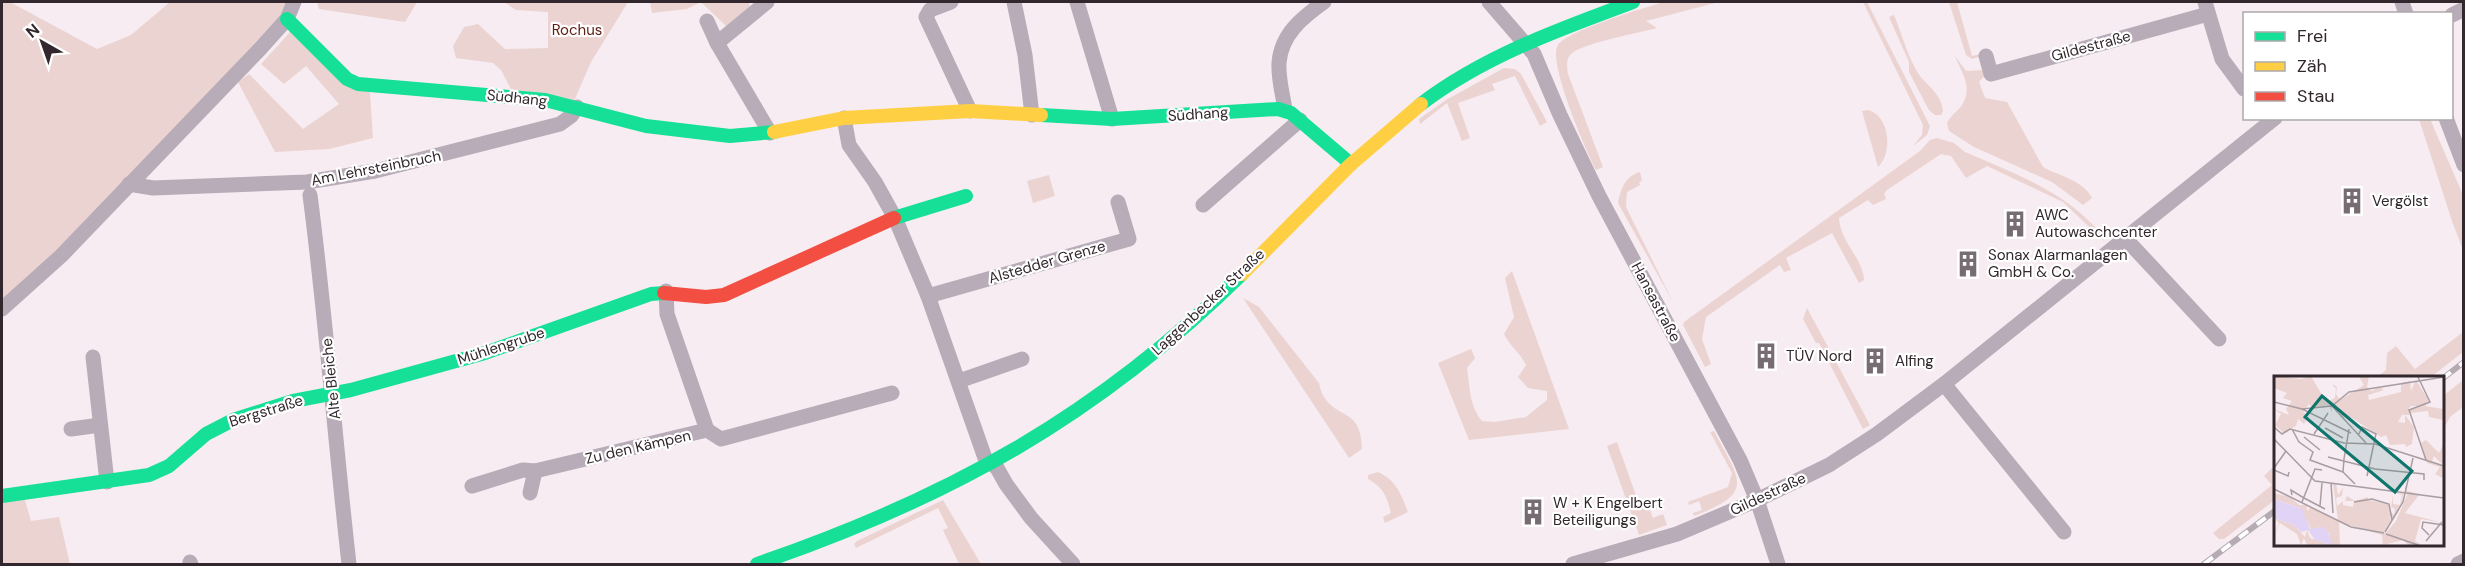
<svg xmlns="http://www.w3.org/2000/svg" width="2465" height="566" viewBox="0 0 2465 566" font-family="'DM Sans',sans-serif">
  <rect width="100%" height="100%" fill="#f7ecf1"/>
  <g fill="#ebd3d1">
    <path d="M2,2H10L97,49L131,35L170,2H286L283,15L57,254L2,302Z"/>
    <path d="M317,2H417L405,22L319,9Z"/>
    <path d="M504,2H628L591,62L574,101L512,91L501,70L493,63L456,58L453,46L464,27L478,24L505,49L548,48V12L516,10Z"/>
    <path d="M650,2H749L750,7L726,26L701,2L687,9L652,13Z"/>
    <path d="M1664,2H1719L1646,21L1657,28C1640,33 1580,43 1570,55C1566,60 1567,67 1568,74L1603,167L1596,170C1586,151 1547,61 1558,45C1569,30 1644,8 1664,2Z"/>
    <path d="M1863,2H1867L1930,126L1927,135L1913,146L1922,135L1923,125Z"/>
    <path d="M1949,2H1957L1972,56L1981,54L1982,56L1972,59L1966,55Z"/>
    <path d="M1894,15C1901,32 1906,51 1915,68C1923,85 1941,90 1943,111L1941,115H1935L1929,110L1921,95L1909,72V62L1889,17Z"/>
    <path d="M291,31L370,93L373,138L329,149L275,152L238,82L249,74L303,129L339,104L306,66L284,84L261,64Z"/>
    <path d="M1955,56L1966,71L1984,70L1986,74L1979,82L1985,98L2007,102L2043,167C2059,176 2083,180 2092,198L2083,205L2052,182L1974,147L1949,131L1947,123C1951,115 1958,111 1962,105C1973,87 1962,73 1955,56Z"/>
    <path d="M1504,68L1515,69L1521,74L1547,122L1540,126L1515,76L1492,84L1495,90L1458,103L1470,138L1462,141L1447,103L1420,124L1419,119L1446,100Z"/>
    <path d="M1868,110C1890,116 1893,153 1878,167L1862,111Z"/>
    <path d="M2419,119H2430L2463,195V250L2452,221Z"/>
    <path d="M1937,138L1954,143L1965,152C2009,171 2057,188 2091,223C2096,228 2103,234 2104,241L2063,202L1987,166L1966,178L1951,156L1941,154L1887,190L1884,194L1886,199L1873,205L1868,200L1839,218C1840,242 1863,258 1864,280L1859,283L1832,233L1786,258L1791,270L1784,272L1780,265L1706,317L1702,339L1711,364L1705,367L1683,325L1684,322L1920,151L1930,140Z"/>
    <path d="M1640,172L1642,181L1639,182L1640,185L1627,192L1626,207L1674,304L1618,203C1621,189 1625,176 1640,172Z"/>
    <path d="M1049,175L1055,196L1033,203L1027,181Z"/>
    <path d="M1512,271L1569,429L1469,440L1438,363L1471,349L1475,358L1467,368C1470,387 1469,405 1482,421L1494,422L1526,417L1547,400V391L1528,388L1518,377L1526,365C1520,353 1510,346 1504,334L1514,317L1505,278Z"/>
    <path d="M1243,298L1259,307L1319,383C1320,387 1321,393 1324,397C1339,420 1361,408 1362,449L1349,458Z"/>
    <path d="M1807,308L1870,425L1863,429L1819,343H1816L1803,319Z"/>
    <path d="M2463,332V352L2431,377H2377L2386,370L2387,353L2396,346L2415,369Z"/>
    <path d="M2463,380V407L2450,417L2443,430V396Z"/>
    <path d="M1714,431C1740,481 1756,492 1694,516L1693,513L1702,510L1699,501L1689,505L1688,502L1728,487L1732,473L1710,432Z"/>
    <path d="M1617,442L1638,501L1646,499L1653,518L1663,514L1667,525L1639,535L1607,446Z"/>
    <path d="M2276,464V499L2224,539H2219L2213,533L2272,485L2264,476Z"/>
    <path d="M1378,472C1396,480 1401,494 1408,512L1385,523L1383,517L1391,513C1387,497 1384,488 1368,479V475Z"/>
    <path d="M24,497L31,521L59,517L70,564L2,563V500Z"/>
    <path d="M943,500L981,564H959L943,530L948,528L938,508L856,548L854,544L857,541Z"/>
  </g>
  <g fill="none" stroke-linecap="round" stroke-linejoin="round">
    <g stroke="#b7acb7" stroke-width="15">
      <path d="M951,2L930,10L926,17L970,111"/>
      <path d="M1014,2L1025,55L1032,115"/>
      <path d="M1077,2L1112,119"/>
      <path d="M1489,2L1534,54L1560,115L1599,196L1740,460L1757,500L1778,564"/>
      <path d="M2205,2L2222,59L2244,89"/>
      <path d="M2402,2L2406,14"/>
      <path d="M2452,15L2464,9"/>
      <path d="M707,21L717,43L770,133"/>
      <path d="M717,43L767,2"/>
      <path d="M1986,56L1991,74L2208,14"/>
      <path d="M1285,110C1283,95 1278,79 1279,63C1281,34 1303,17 1324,2"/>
      <path d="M844,118L849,145L875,182L895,218L928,296L985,458L997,468L1006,484L1031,518L1073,564"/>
      <path d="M2446,118L2464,165"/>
      <path d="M129,184L153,188L307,182L375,171L560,124L571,116L577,107"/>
      <path d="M310,195C326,318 335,441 349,564"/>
      <path d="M1203,205L1300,120"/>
      <path d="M2125,238L2219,339"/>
      <path d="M666,291L667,314L707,430"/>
      <path d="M928,296L1129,239L1118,202"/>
      <path d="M2,309L61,256L260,49L287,19L294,2"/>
      <path d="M93,357L107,482"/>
      <path d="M959,381L1022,359"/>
      <path d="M1944,384L2064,532"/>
      <path d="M71,429L100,425"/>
      <path d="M472,486L523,470L535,471L707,430L721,439L892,393"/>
      <path d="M530,493L535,471"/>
      <path d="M190,562L191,564"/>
      <path d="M1573,564L1677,534L1757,500L1829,465L1877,434L1944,384L2275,118"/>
      <path d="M2458,564L2464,561"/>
    </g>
    <g stroke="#16e098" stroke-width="14">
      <path d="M287,19L347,79L358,84L545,100L646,126L730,136L774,132"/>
      <path d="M1421,104C1484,56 1560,29 1633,2"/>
      <path d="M1041,115L1112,119L1278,109L1291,113L1351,164"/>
      <path d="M894,218L966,196"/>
      <path d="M2,496L149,475L169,466L206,434L233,420L293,401L351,390L485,353L651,294L664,293"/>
      <path d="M757,564C949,498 1096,417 1242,274"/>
    </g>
    <g stroke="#ffcf43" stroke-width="14">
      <path d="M774,132L844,118L970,111L1041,115"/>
      <path d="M1242,274L1350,165L1421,104"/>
    </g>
    <path stroke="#f24e42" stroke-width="14" d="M664,293L706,297L724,295L894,218"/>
    <g stroke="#b5abb2" stroke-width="6">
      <g id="rail">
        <path d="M2442,379L2464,362"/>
        <path d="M2204,564L2276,510"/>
      </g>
    </g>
    <use href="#rail" stroke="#fff" stroke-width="4" stroke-dasharray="11" stroke-linecap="butt"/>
  </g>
  <defs>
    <g id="building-bare" transform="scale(2.07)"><path d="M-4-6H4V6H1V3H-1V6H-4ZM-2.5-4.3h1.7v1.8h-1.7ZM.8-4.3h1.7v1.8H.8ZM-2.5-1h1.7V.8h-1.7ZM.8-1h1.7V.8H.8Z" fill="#766c71" stroke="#fff" stroke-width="2.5" paint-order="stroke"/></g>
  </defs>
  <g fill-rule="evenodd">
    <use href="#building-bare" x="2352" y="201"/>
    <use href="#building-bare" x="2015" y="224"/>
    <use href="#building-bare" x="1968" y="264"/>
    <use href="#building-bare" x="1766" y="356"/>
    <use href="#building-bare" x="1875" y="361"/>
    <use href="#building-bare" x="1533" y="512"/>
  </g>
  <g text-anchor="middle" stroke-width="4.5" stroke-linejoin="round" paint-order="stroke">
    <g font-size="15" fill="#5e1d13" stroke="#fff">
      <text x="577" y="35">Rochus</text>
    </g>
    <g font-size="15" fill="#31272c" stroke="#fff">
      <text transform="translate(2091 46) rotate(-15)" y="5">Gildestraße</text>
      <text transform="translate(517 98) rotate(6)" y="5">Südhang</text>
      <text transform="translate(1198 114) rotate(-4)" y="5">Südhang</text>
      <text transform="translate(376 168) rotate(-11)" y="5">Am Lehrsteinbruch</text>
      <text transform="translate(1047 262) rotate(-16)" y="5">Alstedder Grenze</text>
      <text transform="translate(1208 302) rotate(-43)" y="5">Laggenbecker Straße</text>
      <text transform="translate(1656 302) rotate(62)" y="5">Hansastraße</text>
      <text transform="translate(501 346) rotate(-18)" y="5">Mühlengrube</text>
      <text transform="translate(331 379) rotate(-96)" y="5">Alte Bleiche</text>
      <text transform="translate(266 411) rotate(-17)" y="5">Bergstraße</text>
      <text transform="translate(638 447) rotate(-13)" y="5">Zu den Kämpen</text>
      <text transform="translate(1768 494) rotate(-25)" y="5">Gildestraße</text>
    </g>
    <g font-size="15" fill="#31272c" stroke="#fff" text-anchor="start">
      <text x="2372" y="206">Vergölst</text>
      <text x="2035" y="220">AWC<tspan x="2035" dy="17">Autowaschcenter</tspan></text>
      <text x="1988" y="260">Sonax Alarmanlagen<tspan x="1988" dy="17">GmbH &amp; Co.</tspan></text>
      <text x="1786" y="361">TÜV Nord</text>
      <text x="1895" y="366">Alfing</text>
      <text x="1553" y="508">W + K Engelbert<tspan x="1553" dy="17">Beteiligungs</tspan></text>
    </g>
  </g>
  <g transform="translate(2274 376)">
    <rect width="170" height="170" fill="#f7ecf1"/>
    <path d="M0,0L27,3L37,0L52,26L61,22L62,12L60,11L59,8L63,11L62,18L66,24L90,9L85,1L95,0L93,11L97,15L106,11L110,14L94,19L95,24L127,16V7L136,5L137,15L142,4L155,25L151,30L169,33V44L155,41L154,35L136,37V33L148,30H137L135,32V39H128L124,46L131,47V39L140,51L138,68L132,71L131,68L116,69L112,59L107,61L78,42L66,41V35L58,30V37L55,30L37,31L35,28L29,36L35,41L30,48L24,43L22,50L10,57L1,49L7,38L0,33L15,39L12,33L18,25L9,22L13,17L0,12ZM152,64L165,77L169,69V89L160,80L158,85L169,90V102L161,98L166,91L153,87L147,67ZM59,107H62L64,119L69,112L68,120L62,122L63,130L69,125V129L79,131L80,125H71L73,120L81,125L94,121V124L116,128V135L120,139L121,133L117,131L119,119V128L126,129L128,119L122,117L129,118L128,125L124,134L118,143L114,139L117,144L110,156L112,157L122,145L134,117L131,116V109L133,115L146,118L137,117L145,119L131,137L169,147L147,143L141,165L148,169H134L129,164L109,169L108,159L65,146L66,169H57L55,156H49L48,151L37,153L26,132L0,123V117L16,121L25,129H33V135L37,131L64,144ZM0,142L20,149L31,161L33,154L36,162L57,169H33L30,162L27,169L23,158L6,147L0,161L5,147Z" fill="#ebd3d1"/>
    <path d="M0,123L28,133L36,153L48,151L54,155L58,169L41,164L34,154L27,156L20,149L0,142Z" fill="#e1d3f5"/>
    <path fill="none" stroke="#a89da2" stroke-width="1.5" d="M144,1L156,26L135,34L152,84M0,26L28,33L77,57M58,30L75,16L170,1M58,30L92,67M28,33L58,30M0,51L8,58L16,53L70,67L101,68L170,90M51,52L69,62M18,53L25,66L39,76L36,84L69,96M40,58L54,37M85,58L88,51L102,58L93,100M30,61L46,74M0,63L41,105L170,122M54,81L101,93L150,98V104M70,83L75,53M70,83L69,96L81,108M0,92L12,75M0,94L14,100L15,96M57,107L59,137M0,113L77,151L110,157M18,119L17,114L30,122M30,122L51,133M28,126L41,93L48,94M80,126L98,123L115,128L118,144M46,130L48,107M111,156L129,126L139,82M112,158L144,169M155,159L148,152L149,146L170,149M152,165L168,146"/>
    <path fill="#0f766e" fill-opacity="0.15" stroke="#0f766e" stroke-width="3" d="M48,20L138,95L121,116L31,41Z"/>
    <rect width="170" height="170" fill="none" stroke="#31272c" stroke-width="3"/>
  </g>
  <rect width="2465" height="566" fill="none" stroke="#31272c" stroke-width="6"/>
  <rect x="2243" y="12" width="210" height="108" fill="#ffffff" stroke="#ada9ab" stroke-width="1.5"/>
  <rect x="2255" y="32" width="30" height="9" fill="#16e098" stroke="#ada9ab" stroke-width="1.5"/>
  <text x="2297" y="42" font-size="18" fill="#31272c">Frei</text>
  <rect x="2255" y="62" width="30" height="9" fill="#ffcf43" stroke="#ada9ab" stroke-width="1.5"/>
  <text x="2297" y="72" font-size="18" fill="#31272c">Zäh</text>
  <rect x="2255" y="92" width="30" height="9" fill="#f24e42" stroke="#ada9ab" stroke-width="1.5"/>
  <text x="2297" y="102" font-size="18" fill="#31272c">Stau</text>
  <g transform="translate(42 42) rotate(320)" stroke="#ffffff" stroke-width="4.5" paint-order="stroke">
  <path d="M0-4.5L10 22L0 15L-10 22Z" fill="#31272c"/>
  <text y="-9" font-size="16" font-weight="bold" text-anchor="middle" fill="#31272c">N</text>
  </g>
</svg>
